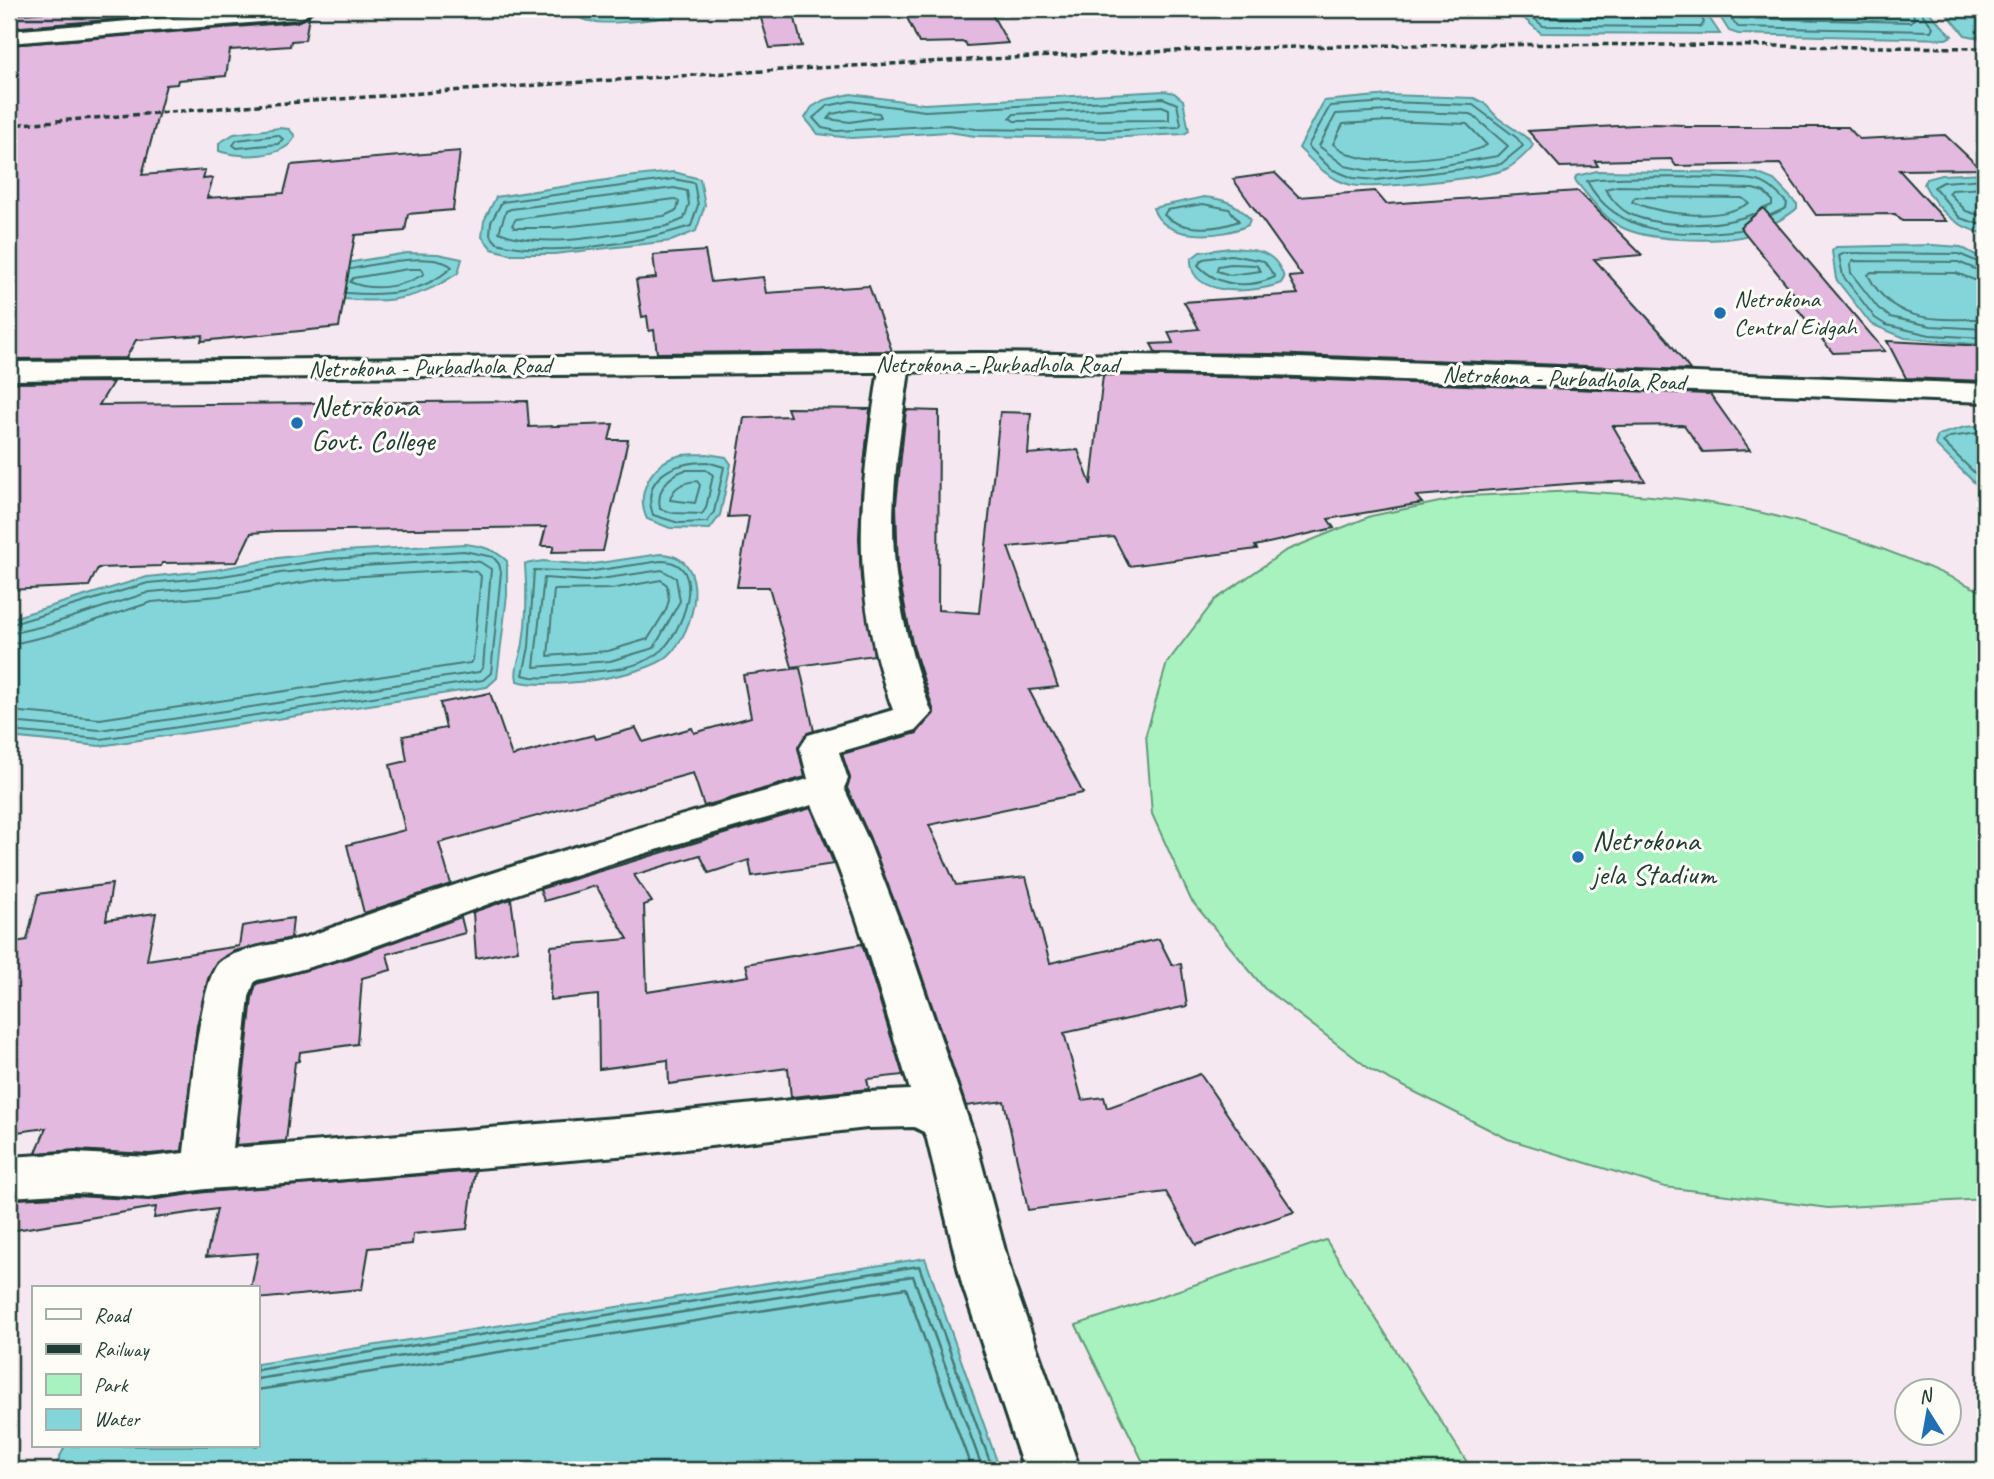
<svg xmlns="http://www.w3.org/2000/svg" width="1994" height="1479" viewBox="0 0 1994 1479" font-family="Caveat,sans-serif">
  <rect width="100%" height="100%" fill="#f6e8f0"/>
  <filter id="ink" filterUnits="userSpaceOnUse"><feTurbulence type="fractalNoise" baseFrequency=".0143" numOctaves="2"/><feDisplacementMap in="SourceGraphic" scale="14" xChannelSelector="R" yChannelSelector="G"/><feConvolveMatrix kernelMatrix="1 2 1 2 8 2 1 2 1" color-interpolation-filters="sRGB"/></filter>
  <g filter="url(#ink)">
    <g fill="#a8f2c0" stroke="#64987a" stroke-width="2">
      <path d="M1577,491C1614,494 1652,495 1689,500C1792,513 1892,548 1985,593V1199L1828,1208L1665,1187L1508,1139L1371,1070L1264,988L1191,900L1152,814L1146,734L1167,663L1215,600L1285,551L1371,516L1469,496Z"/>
      <path d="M1326,1240L1472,1470H1147L1076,1325Z"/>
    </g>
    <g fill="#84d5da" stroke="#5c9898" stroke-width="2">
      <path d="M580,9H700C679,17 597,30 578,17Z"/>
      <path d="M1513,9H1697L1706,13L1720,34L1541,33Z"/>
      <path d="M1736,9H1926L1952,36L1946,39L1738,34L1729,31L1717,12Z"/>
      <path d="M1943,9H1985V39L1965,35Z"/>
      <path d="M1165,91L1174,93L1183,100L1189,131L1184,134L1105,138L975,136L948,132L851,138L818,134L805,118L812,107L824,100L851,94L924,104Z"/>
      <path d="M1389,95L1474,98L1484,103L1498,118L1530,140L1533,145C1531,150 1512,167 1506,169C1487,178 1371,190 1351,185C1328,179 1315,164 1299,148L1324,101Z"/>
      <path d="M279,128L289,129L295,136C286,159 238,158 219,151V143L234,134Z"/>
      <path d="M1597,171L1756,173L1774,180L1797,204V208C1789,217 1752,235 1740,237C1710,242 1648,241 1621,227C1603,217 1588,196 1575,180L1576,176Z"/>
      <path d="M674,172L700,179L705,205L696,231L671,241L554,254H510L492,249L482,237L484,221L496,197L626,177Z"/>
      <path d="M1985,173V234C1956,227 1938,211 1924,184L1926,179L1941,175Z"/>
      <path d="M1204,197C1225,199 1236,203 1250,219L1248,225C1223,238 1163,242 1153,208Z"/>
      <path d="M1932,245L1961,247L1985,260V345L1905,338L1871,324L1836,279L1832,251L1836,247Z"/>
      <path d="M1230,248C1255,249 1276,250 1284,278L1281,283C1257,293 1189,299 1191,259L1200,252Z"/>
      <path d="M407,253L438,254L462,259L458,273C411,305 379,303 326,297L341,264Z"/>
      <path d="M1985,425V493L1935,444L1938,435L1965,427Z"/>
      <path d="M707,454L726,457L731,464L720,515L710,529L670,528L647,519C635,494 651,463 678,456C687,453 698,455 707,454Z"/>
      <path d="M465,544C482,546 494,549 507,561V595L497,678L487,687L100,746L9,737V619L147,577L215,570L278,558L327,552Z"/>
      <path d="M660,554C714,555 695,632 668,656C645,677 546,690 517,681C514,667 521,657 523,643C527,617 527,590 525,564L543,561L586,565Z"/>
      <path d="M925,1258L1000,1470H54L65,1446H257V1364Z"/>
    </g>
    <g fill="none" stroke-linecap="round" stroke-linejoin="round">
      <g stroke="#477a76" stroke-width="2">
        <path d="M586,9L587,14L594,15L664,9"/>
        <path d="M1523,9L1543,26L1701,27L1704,22L1696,9"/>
        <path d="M1536,9L1547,17L1684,18L1687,16V9"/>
        <path d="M1724,9L1738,27L1931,31L1933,27L1923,15L1922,9"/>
        <path d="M1733,9L1741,18L1911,22L1914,19L1913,9"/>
        <path d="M1802,9H1902"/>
        <path d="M1163,98L1177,104L1181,124L1179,127L1105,131L976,129L948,125L837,131L822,128L813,118L827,106L851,101L925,111Z"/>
        <path d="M1388,102L1473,105L1517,138L1523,146L1501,164L1376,180L1353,178L1331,169L1308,146L1330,106Z"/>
        <path d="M1162,106L1169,109V120L1014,121L1010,118L1014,114Z"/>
        <path d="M852,110L879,113L881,117L850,122L828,119L832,114Z"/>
        <path d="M1388,111L1471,114L1508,146L1498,156L1426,168L1369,171L1345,166L1319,146L1336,114Z"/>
        <path d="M1388,121L1467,124L1487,145C1467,157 1385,163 1362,158C1351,156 1342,151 1333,144L1343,124Z"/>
        <path d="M278,135L283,139L278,144L237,148L233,145L237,140Z"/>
        <path d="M674,179L694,183L698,205L691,226C637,243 552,258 497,243L490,235L491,222L502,202Z"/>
        <path d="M1985,179L1943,182L1934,187L1960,218L1985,226"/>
        <path d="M674,188L687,191L689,204L684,219L667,226C620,233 543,251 499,232L506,211L511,209Z"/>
        <path d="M1985,188L1952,190L1949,193L1966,211L1985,217"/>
        <path d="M1635,197L1742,198L1749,203C1718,222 1665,215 1632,202Z"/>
        <path d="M675,199L679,202L677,210L664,216L553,228H515L512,225L516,219Z"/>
        <path d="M1203,204L1229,209L1239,221C1216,230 1183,232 1164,215L1167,210Z"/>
        <path d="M1753,214C1720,227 1660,229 1628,213C1618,208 1611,198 1605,189L1618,186L1753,189L1764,192L1772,200V205L1765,208"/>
        <path d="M1740,230C1685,237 1616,237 1587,181C1600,176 1740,176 1757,181C1770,184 1778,194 1787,203L1786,208L1771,215"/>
        <path d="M1231,255L1264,261L1275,277C1249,289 1218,287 1198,265L1203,259Z"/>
        <path d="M1231,264L1256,265L1261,271L1230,275L1217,271L1218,266Z"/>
        <path d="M1985,265L1959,254L1845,253L1839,256L1843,276L1875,318L1886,325L1930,335L1985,338"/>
        <path d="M408,269H422L424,274C403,287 373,292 350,282L353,278Z"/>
        <path d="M1985,273L1958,262L1853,261L1850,265L1851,273L1878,308L1890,317L1931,326L1985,329"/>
        <path d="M1985,284L1956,273L1871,272L1868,275C1894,325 1935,319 1985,319"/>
        <path d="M347,293C385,296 423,294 452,267C433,251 375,264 351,269"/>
        <path d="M1985,432L1950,437L1943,442L1985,483"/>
        <path d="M707,462L724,467L714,512L707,522L679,523L653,515C640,476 675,462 707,462Z"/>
        <path d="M685,470H706L713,475L706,508L702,514L673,513L660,509C656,490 668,476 685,470Z"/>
        <path d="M697,481L700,485L695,503L670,500C673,486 684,482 697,481Z"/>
        <path d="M661,561C711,561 682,637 656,655C633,670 603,671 577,673C559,675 541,681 523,675L529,647L534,570L586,572Z"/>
        <path d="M662,570L676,578L680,601L654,648L610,661L534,667L544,578L587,581Z"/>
        <path d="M661,580L667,585L669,600L666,610L648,639L608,651L548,656L554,590L611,589Z"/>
        <path d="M9,625L148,583L216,577L328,559L464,551L493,557L499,564L501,572L491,673L483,680L101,739L9,731"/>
        <path d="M9,634L48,625L150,592L218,586L280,573L329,568L464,560L480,562L491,569L483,668L479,672L100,730L9,722"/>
        <path d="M9,645L51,635L152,602L219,596L330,578L463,570L477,572L481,576L473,660L470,663L100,719L9,711"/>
      </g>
      <g stroke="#477a76" stroke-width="2.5">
        <path d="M257,1370L919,1266L993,1470"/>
        <path d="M257,1379L913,1276L983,1470"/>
        <path d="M257,1390L906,1288L972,1470"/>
      </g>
    </g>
    <g fill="#e4b9e0" stroke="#1f3d34" stroke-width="2">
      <path d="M89,9H243L9,28V15Z"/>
      <path d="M903,9H989L1008,43L967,46L965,42L919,43Z"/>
      <path d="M793,11L802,46L770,48L759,12Z"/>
      <path d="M309,16L305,40L291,41L290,46L230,50L226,76L178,80L177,84L166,85L142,175L205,170L203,179L213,178L207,198L284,193L291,165L460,151L453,210L408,214L405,231L355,235L339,327L201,341L203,335L136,340L126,358L9,359V45L297,22Z"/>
      <path d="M1654,124L1683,125L1685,127H1848L1859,139L1945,135L1981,169L1899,170L1946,221H1902L1895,214L1816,215L1780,164L1676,166L1671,159L1595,161L1598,166L1560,167L1528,131Z"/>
      <path d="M1275,173L1299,197L1375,191L1386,204L1578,191L1642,255L1594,259L1666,338L1690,370L1271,354L1156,353L1151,344L1173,343L1168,332L1199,329L1184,302L1298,294L1289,277L1302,276L1233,179Z"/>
      <path d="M1763,208L1885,351L1833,353L1791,301H1800L1740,227Z"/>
      <path d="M705,251L711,282L763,277L766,293L869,286L892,351L657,353L654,330L649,331L647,316L642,317L636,280L656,278L653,255Z"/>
      <path d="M1887,341L1985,346V381L1906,378Z"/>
      <path d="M1103,375L1271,378L1710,394L1750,450L1703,452L1684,425L1613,426L1645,481L1581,483L1416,496L1422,503L1328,519L1334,528L1255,546L1257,549L1129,566L1114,537L1008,547L1058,687L1029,690L1083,793L929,825L956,885L1026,877L1050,963L1159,939L1172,965L1181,964L1187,1006L1064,1033L1082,1100L1104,1097L1107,1108L1200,1074L1294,1212L1196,1245L1166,1192L1028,1210L1004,1101L966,1106L912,947L869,836L847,788L850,778L842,754L917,733L934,712L912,643L898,572L896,504L906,410L939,411L938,610L979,613L1000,412L1031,413L1028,454L1078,450L1091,485Z"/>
      <path d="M113,382L99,405L527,401L529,427L613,424L609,440H628L603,551L552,552L554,546H541L546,527L276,531L251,533L237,562L162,563L161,566L98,568L89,586L9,590V383Z"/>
      <path d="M787,408L870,409L861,496L859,538L861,579L874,655L792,667L769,587H737L749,516L728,517L744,418L790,416Z"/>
      <path d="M800,668L814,731L806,734L798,747L805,777L704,806L693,773L439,843L451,884L364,913L347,845L405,830L390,765L407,761L403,736L446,728L440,703L490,693L512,756L594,735L596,739L636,728L643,742L692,728L694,733L751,717L743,675Z"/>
      <path d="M811,808L834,864L752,876L749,860L709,873L700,855L634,875L652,902L644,905L647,992L749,976L746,964L862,944L903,1075L867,1079L869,1089L791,1097L788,1068L669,1084L668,1060L599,1069L598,995L550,1000L551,946L628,939L596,886L544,901L540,889Z"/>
      <path d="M112,884L106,920L156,913L147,960L239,946L242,926L293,918L291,938L234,951L215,964L208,979L197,1026L182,1151L149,1154L75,1150L36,1153L46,1128L17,1132L18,1129L9,1130V943L27,940L38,894Z"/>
      <path d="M511,899L518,950L476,958L473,912Z"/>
      <path d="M461,917L465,933L387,954L391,970L362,978L357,1044L300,1052L299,1061L295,1062L286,1141L236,1145L252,998L256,984L353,957Z"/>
      <path d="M475,1171L467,1229L413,1234L412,1244L369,1248L362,1289L257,1299V1288H251L258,1253L206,1257L217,1209L154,1218L156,1207L9,1231V1220L17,1199L75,1196L149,1200L206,1192Z"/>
    </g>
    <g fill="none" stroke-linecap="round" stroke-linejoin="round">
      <g stroke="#1f3d34" stroke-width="6">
        <g id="street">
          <path d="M272,9H313L304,17L297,19L9,43V31Z"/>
          <path d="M895,354L905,357L910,363C903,416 893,470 893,524C893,589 909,653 932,713L916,730L839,752L848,779L844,788L867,837L910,948L975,1139L1014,1284L1080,1470H1024L962,1284L927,1139L924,1132L914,1127L867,1128L641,1154L299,1183L206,1189L149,1197L75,1193L9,1197V1157L75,1153L149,1157L184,1153C189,1114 198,992 217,965C231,947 289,944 312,935C475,874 641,827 808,779L800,748L808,735L893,710C847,582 860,494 880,363L885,357ZM812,805C854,896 880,994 910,1090L867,1092L641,1116L233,1148L249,997L254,983L257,980C343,963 423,927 505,898C606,863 709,835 812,805Z"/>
        </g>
      </g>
      <g stroke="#1f3d34" stroke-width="6">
        <path id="secondary" d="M981,353L1271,357L1985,384V402L1271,375L981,371L9,380V362Z"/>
      </g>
      <use href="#street" fill="#fdfcf7" fill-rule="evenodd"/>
      <use href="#secondary" fill="#fdfcf7" fill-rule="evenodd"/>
      <path stroke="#1f3d34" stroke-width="3.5" stroke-dasharray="6 3.5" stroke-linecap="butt" d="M9,125C405,92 802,65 1200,50C1461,40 1723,46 1985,48"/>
    </g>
  </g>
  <g fill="#1f6fb2" stroke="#fdfcf7" stroke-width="2.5">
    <circle cx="1720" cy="313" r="7"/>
    <circle cx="297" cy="423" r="7"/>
    <circle cx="1578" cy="857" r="7"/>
  </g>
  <g text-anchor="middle" stroke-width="6" stroke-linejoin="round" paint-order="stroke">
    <g font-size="24" fill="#1f3d34" stroke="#fdfcf7" text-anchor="start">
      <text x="1734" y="307">Netrokona<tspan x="1734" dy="28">Central Eidgah</tspan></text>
    </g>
    <g font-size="24" fill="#1f3d34" stroke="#fdfcf7">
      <text x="997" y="372">Netrokona - Purbadhola Road</text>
      <text transform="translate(430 367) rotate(-1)" y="8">Netrokona - Purbadhola Road</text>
      <text transform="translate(1564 378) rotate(2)" y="8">Netrokona - Purbadhola Road</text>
    </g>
    <g font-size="30" fill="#1f3d34" stroke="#fdfcf7" text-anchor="start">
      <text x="311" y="416">Netrokona<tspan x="311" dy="34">Govt. College</tspan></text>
      <text x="1592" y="850">Netrokona<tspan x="1592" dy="34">jela Stadium</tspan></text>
    </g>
  </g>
  <rect width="1994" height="1479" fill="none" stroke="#fdfcf7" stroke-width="35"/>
  <rect x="18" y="18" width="1959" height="1444" fill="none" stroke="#1f3d34" stroke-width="2.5" filter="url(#ink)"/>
  <rect x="32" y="1286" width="228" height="161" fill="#fdfcf7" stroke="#a4b0a9" stroke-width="2"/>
  <rect x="46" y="1309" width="35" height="10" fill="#fdfcf7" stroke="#a4b0a9" stroke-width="2"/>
  <text x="94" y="1322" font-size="21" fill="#1f3d34">Road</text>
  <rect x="46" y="1344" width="35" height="10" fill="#1f3d34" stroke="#a4b0a9" stroke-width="2"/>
  <text x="94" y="1356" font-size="21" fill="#1f3d34">Railway</text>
  <rect x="46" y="1374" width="35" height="21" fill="#a8f2c0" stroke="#a4b0a9" stroke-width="2"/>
  <text x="94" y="1392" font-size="21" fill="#1f3d34">Park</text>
  <rect x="46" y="1409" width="35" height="21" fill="#84d5da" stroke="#a4b0a9" stroke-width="2"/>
  <text x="94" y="1426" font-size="21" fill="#1f3d34">Water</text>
  <g transform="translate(1928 1412) rotate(349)"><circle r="33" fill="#fdfcf7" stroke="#a4b0a9" stroke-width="2"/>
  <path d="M0-5L12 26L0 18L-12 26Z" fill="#1f6fb2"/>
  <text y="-10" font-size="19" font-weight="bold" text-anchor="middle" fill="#1f3d34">N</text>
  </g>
</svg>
